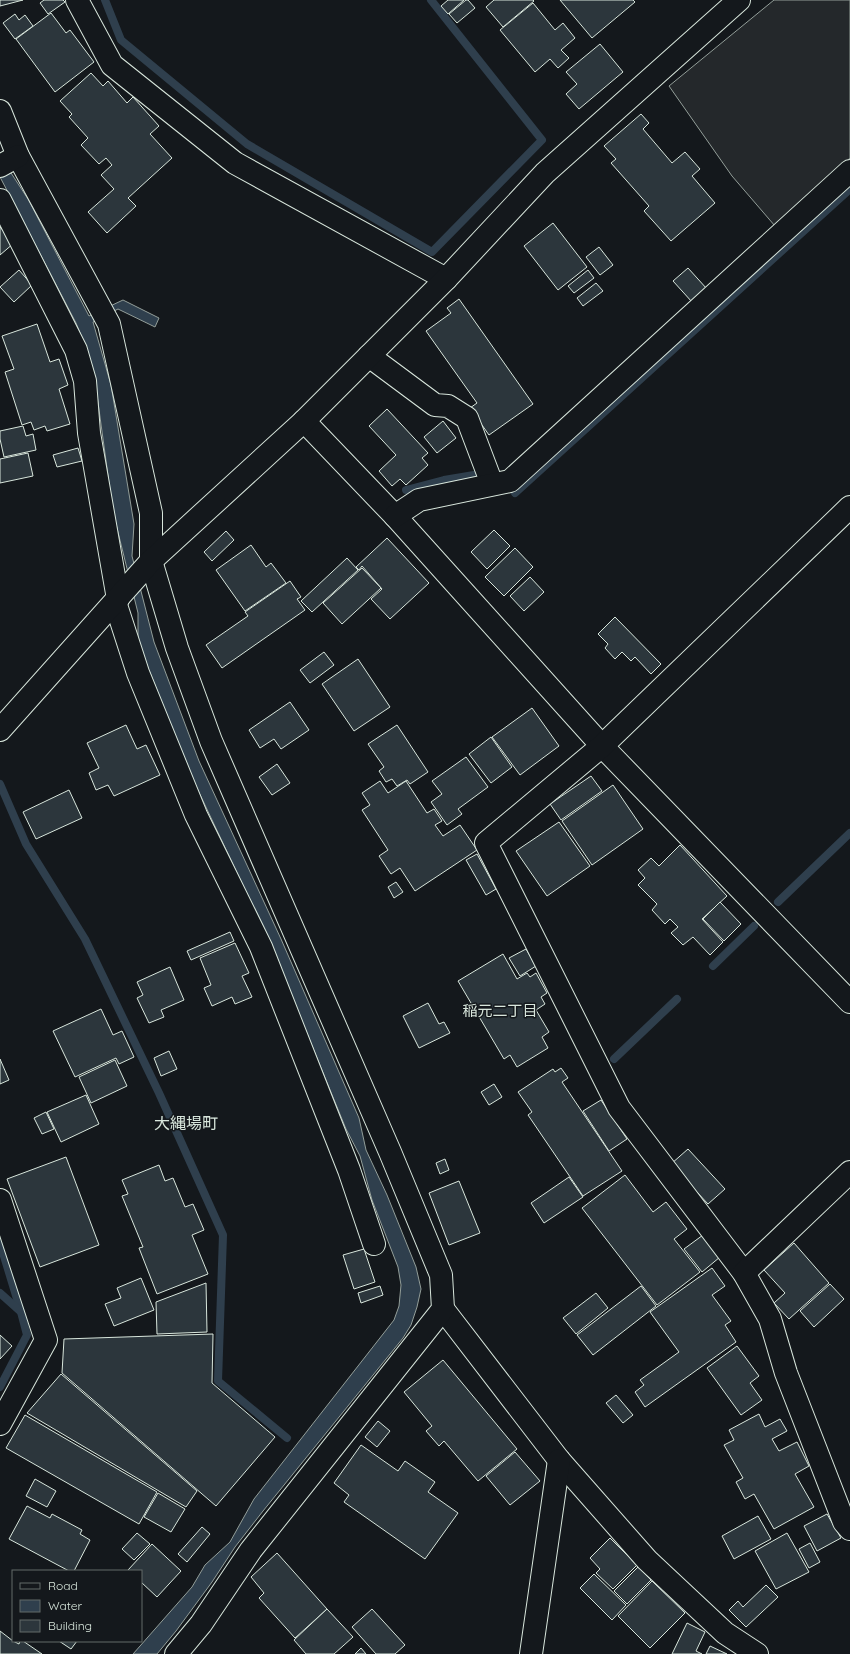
<svg xmlns="http://www.w3.org/2000/svg" width="850" height="1654" viewBox="0 0 850 1654" font-family="Quicksand,'Noto Sans JP',sans-serif">
  <rect width="100%" height="100%" fill="#14181c"/>
  <path fill="#24282b" stroke="#939e99" d="M774,0H850V158L775,226L732,176L669,86Z"/>
  <path fill="#2f3f4d" stroke="#939e99" d="M0,156L28,199L89,316L123,300L159,318L155,327L118,309L93,322L111,385L134,524L132,556L154,642L199,761L281,939L359,1118L366,1150L387,1195L416,1267L421,1289L417,1307L411,1325L403,1338L263,1511L235,1547L212,1582L176,1631L157,1654H133L192,1587L205,1565L230,1542L254,1499L394,1320L399,1306L401,1285L398,1267L372,1200L360,1156L346,1129L270,943L188,769L138,642V613L113,512L94,373L87,350L76,323L0,177Z"/>
  <g fill="none" stroke-linecap="round" stroke-linejoin="round">
    <g stroke="#2f3f4d" stroke-width="8">
      <path d="M105,0L121,40L247,144L432,252L542,140L431,0"/>
      <path d="M406,490L444,480L474,475"/>
      <path d="M515,493L850,189"/>
      <path d="M0,784L26,844L85,939L159,1093L223,1235L218,1381L287,1438"/>
      <path d="M778,902L850,833"/>
      <path d="M713,966L754,926"/>
      <path d="M614,1059L677,999"/>
      <path d="M0,1243L21,1312L27,1335L0,1387"/>
      <path d="M0,1293L20,1311"/>
    </g>
  </g>
  <g fill="#2c363c" stroke="#d8e6dc">
    <path d="M0,0H23L0,6Z"/>
    <path d="M44,0H63L65,2L48,14L40,3Z"/>
    <path d="M448,0H464L448,14L441,6Z"/>
    <path d="M466,0H468L475,8L457,23L449,14Z"/>
    <path d="M494,0H533L534,1L503,27L486,7Z"/>
    <path d="M560,0H633L635,2L592,38Z"/>
    <path d="M533,3L555,30L563,23L575,38L561,50L569,58L558,68L550,59L535,72L500,30Z"/>
    <path d="M51,13L66,33L70,30L94,62L55,92L16,39Z"/>
    <path d="M15,14L19,20L25,15L33,26L15,39L3,23Z"/>
    <path d="M600,44L623,72L579,109L566,94L577,84L566,72Z"/>
    <path d="M91,73L103,86L108,81L127,103L133,97L159,126L150,134L172,158L128,198L136,206L107,233L88,212L114,189L101,175L112,165L106,158L99,164L81,145L88,138L69,117L72,114L60,101Z"/>
    <path d="M641,114L649,123L643,129L672,163L685,152L700,169L692,176L715,203L671,241L644,211L649,206L611,163L616,159L604,146Z"/>
    <path d="M553,223L587,267L558,290L524,246Z"/>
    <path d="M0,227L14,243L0,255Z"/>
    <path d="M599,247L613,265L600,275L586,257Z"/>
    <path d="M688,268L707,289L692,302L673,281Z"/>
    <path d="M19,270L32,285L14,302L0,287Z"/>
    <path d="M588,270L594,278L574,293L568,286Z"/>
    <path d="M596,283L603,291L583,306L577,298Z"/>
    <path d="M459,299L533,404L489,435L470,408L477,403L426,331L451,313L447,308Z"/>
    <path d="M37,324L50,362L59,359L68,385L59,389L70,424L47,431L45,426L34,430L31,422L22,425L5,372L14,369L2,336Z"/>
    <path d="M387,409L428,453L422,458L428,465L406,485L400,479L392,486L379,471L396,455L369,426Z"/>
    <path d="M443,421L456,438L437,453L424,437Z"/>
    <path d="M23,426L26,436L33,434L36,450L4,457L0,439V431Z"/>
    <path d="M78,448L82,461L57,467L53,455Z"/>
    <path d="M28,453L33,476L0,483V459Z"/>
    <path d="M494,530L510,546L487,569L471,552Z"/>
    <path d="M226,531L234,540L212,561L204,552Z"/>
    <path d="M387,538L429,583L390,619L371,599L382,589L362,566L359,570L356,567Z"/>
    <path d="M251,545L266,567L271,563L286,583L245,611L216,570Z"/>
    <path d="M515,548L533,567L504,596L485,577Z"/>
    <path d="M347,558L358,570L312,612L301,601Z"/>
    <path d="M362,568L381,588L342,624L323,603Z"/>
    <path d="M530,577L544,592L524,611L510,596Z"/>
    <path d="M290,581L301,597L297,599L305,610L222,668L206,645L248,616L245,612Z"/>
    <path d="M615,617L661,664L651,674L635,657L631,661L622,652L615,659L605,648L608,644L598,634Z"/>
    <path d="M324,652L334,665L310,683L300,670Z"/>
    <path d="M358,659L390,707L354,731L322,684Z"/>
    <path d="M290,702L309,730L281,749L274,739L260,748L249,730Z"/>
    <path d="M532,708L559,746L520,775L492,737Z"/>
    <path d="M126,725L137,749L146,745L160,775L114,796L108,785L96,790L89,773L99,768L87,743Z"/>
    <path d="M397,725L428,772L410,784L407,780L397,786L392,779L386,782L379,771L384,767L368,744Z"/>
    <path d="M491,737L512,767L491,783L469,754Z"/>
    <path d="M466,757L488,787L458,809L462,814L447,825L431,802L442,794L432,781Z"/>
    <path d="M277,764L290,783L272,795L259,777Z"/>
    <path d="M591,776L602,791L561,820L550,804Z"/>
    <path d="M380,781L388,793L406,781L427,813L434,809L442,821L435,825L443,836L460,825L477,850L415,891L400,868L391,874L379,856L388,850L362,810L370,805L362,793Z"/>
    <path d="M613,785L643,829L592,865L562,821Z"/>
    <path d="M69,790L82,818L36,839L23,812Z"/>
    <path d="M559,822L590,866L547,896L516,851Z"/>
    <path d="M680,845L727,896L702,919L723,942L710,955L693,937L683,945L671,933L678,927L670,919L665,924L652,910L657,904L638,885L645,878L638,870L651,858L659,866Z"/>
    <path d="M477,854L496,889L486,895L466,860Z"/>
    <path d="M396,882L403,892L394,898L388,887Z"/>
    <path d="M720,902L741,924L724,941L703,919Z"/>
    <path d="M230,932L234,941L191,960L187,951Z"/>
    <path d="M235,943L249,973L242,976L252,997L235,1004L232,997L212,1006L204,988L211,985L200,958Z"/>
    <path d="M526,949L536,966L520,976L509,958Z"/>
    <path d="M503,954L517,979L527,973L530,977L536,973L547,993L541,997L545,1004L536,1010L549,1032L542,1037L548,1048L517,1067L510,1055L504,1059L458,981Z"/>
    <path d="M170,967L184,1000L161,1010L164,1017L149,1023L137,998L143,995L137,982Z"/>
    <path d="M428,1003L439,1024L444,1022L450,1033L419,1048L403,1016Z"/>
    <path d="M101,1009L113,1035L122,1031L134,1057L119,1064L116,1058L75,1077L53,1031Z"/>
    <path d="M169,1051L177,1069L161,1076L154,1058Z"/>
    <path d="M0,1059L9,1080L0,1084Z"/>
    <path d="M115,1060L127,1086L91,1103L79,1077Z"/>
    <path d="M561,1068L568,1078L562,1082L622,1171L583,1196L528,1115L532,1112L518,1092L553,1069L555,1072Z"/>
    <path d="M494,1084L502,1097L489,1105L481,1092Z"/>
    <path d="M86,1095L99,1124L61,1142L47,1112Z"/>
    <path d="M601,1100L627,1139L609,1151L583,1111Z"/>
    <path d="M46,1112L54,1129L42,1134L34,1118Z"/>
    <path d="M688,1149L725,1189L708,1204L671,1164Z"/>
    <path d="M66,1157L99,1245L40,1267L7,1179Z"/>
    <path d="M445,1159L449,1170L440,1174L436,1163Z"/>
    <path d="M159,1165L165,1181L173,1178L185,1207L193,1204L204,1230L192,1235L208,1274L157,1294L139,1248L143,1247L122,1196L128,1194L122,1180Z"/>
    <path d="M625,1175L653,1212L666,1202L687,1229L674,1239L700,1272L657,1305L582,1208Z"/>
    <path d="M569,1177L583,1197L544,1223L531,1203Z"/>
    <path d="M459,1181L480,1233L449,1245L429,1193Z"/>
    <path d="M703,1235L720,1257L702,1272L684,1249Z"/>
    <path d="M794,1243L829,1283L789,1319L774,1303L785,1293L764,1270Z"/>
    <path d="M364,1249L375,1282L354,1289L343,1255Z"/>
    <path d="M712,1268L725,1286L712,1295L731,1321L725,1325L736,1342L645,1407L635,1392L644,1385L640,1380L679,1352L650,1312Z"/>
    <path d="M141,1278L154,1310L114,1326L105,1304L121,1298L117,1288Z"/>
    <path d="M206,1283L207,1332L157,1334L156,1302Z"/>
    <path d="M830,1284L844,1299L814,1327L800,1311Z"/>
    <path d="M380,1286L383,1295L361,1303L358,1293Z"/>
    <path d="M641,1286L656,1306L593,1355L577,1335Z"/>
    <path d="M596,1293L608,1308L576,1334L563,1318Z"/>
    <path d="M213,1334L212,1383L275,1437L216,1506L62,1373L64,1339Z"/>
    <path d="M0,1335L12,1346L0,1359Z"/>
    <path d="M737,1346L759,1376L750,1383L762,1400L741,1415L707,1368Z"/>
    <path d="M443,1360L517,1449L478,1481L444,1441L439,1446L426,1431L432,1426L404,1392Z"/>
    <path d="M61,1374L197,1491L186,1507L27,1413Z"/>
    <path d="M616,1395L633,1415L623,1423L606,1403Z"/>
    <path d="M759,1414L765,1427L780,1419L787,1431L772,1439L779,1451L797,1442L809,1466L795,1474L814,1507L774,1529L754,1494L745,1499L736,1482L743,1478L724,1445L734,1440L729,1430Z"/>
    <path d="M25,1415L157,1492L139,1524L6,1448Z"/>
    <path d="M378,1421L390,1431L377,1447L365,1437Z"/>
    <path d="M361,1445L398,1471L405,1461L435,1482L428,1492L458,1513L425,1559L344,1502L349,1495L334,1483Z"/>
    <path d="M515,1452L540,1481L510,1505L486,1476Z"/>
    <path d="M35,1479L56,1491L47,1507L26,1496Z"/>
    <path d="M158,1493L185,1509L171,1532L144,1517Z"/>
    <path d="M27,1506L50,1518L52,1514L82,1530L80,1534L90,1540L74,1571H69L9,1539Z"/>
    <path d="M827,1514L841,1538L817,1551L804,1526Z"/>
    <path d="M758,1516L771,1539L734,1559L722,1536Z"/>
    <path d="M202,1527L210,1534L187,1562L178,1554Z"/>
    <path d="M137,1533L150,1544L134,1560L122,1549Z"/>
    <path d="M787,1533L809,1572L776,1589L755,1551Z"/>
    <path d="M610,1538L637,1565L613,1589L596,1573L600,1569L590,1558Z"/>
    <path d="M810,1543L820,1562L809,1568L799,1549Z"/>
    <path d="M152,1544L181,1571L157,1597L141,1582V1571H129L128,1570Z"/>
    <path d="M277,1553L327,1609L295,1638L259,1598L264,1593L251,1577Z"/>
    <path d="M638,1567L651,1580L627,1604L614,1591Z"/>
    <path d="M594,1574L626,1605L612,1620L580,1588Z"/>
    <path d="M652,1581L685,1613L650,1648L618,1616Z"/>
    <path d="M766,1585L778,1597L746,1627L729,1610L738,1601L743,1607Z"/>
    <path d="M327,1609L353,1637L334,1654H306L294,1640Z"/>
    <path d="M372,1609L405,1645L395,1654H376L352,1627Z"/>
    <path d="M687,1623L705,1632L696,1651L702,1654H672Z"/>
    <path d="M0,1631L13,1641L19,1644L20,1641H23L42,1654H0Z"/>
    <path d="M59,1641H77L71,1649Z"/>
    <path d="M710,1646L727,1654H706Z"/>
    <path d="M361,1648L366,1654H355Z"/>
  </g>
  <g fill="none" stroke-linecap="round" stroke-linejoin="round">
    <g stroke="#d8e6dc" stroke-width="24">
      <g id="minor">
        <path d="M77,0L112,65L235,163L446,279"/>
        <path d="M0,111L18,156L109,324L151,513V561"/>
        <path d="M0,166L18,156"/>
        <path d="M0,200L76,350L85,381L89,433L118,599"/>
        <path d="M369,356L435,405L448,406L467,418L492,484"/>
        <path d="M304,421L395,516L602,746L850,1002"/>
        <path d="M850,507L602,746L486,843L619,1108L744,1273L770,1319L786,1373L844,1522L850,1529"/>
        <path d="M395,516L419,500L510,481L850,171"/>
        <path d="M115,602L138,673L196,815L261,947L349,1170L374,1244"/>
        <path d="M0,1200L46,1340L0,1424"/>
        <path d="M744,1273L850,1172"/>
        <path d="M443,1309L559,1460L647,1560L725,1633L757,1654"/>
        <path d="M531,1654L559,1460"/>
      </g>
    </g>
    <g stroke="#d8e6dc" stroke-width="24">
      <g id="tertiary">
        <path d="M151,561L177,648L211,741L390,1152L441,1275L443,1309L251,1550L201,1624L176,1654"/>
        <path d="M0,730L151,561L304,421L446,279L545,173L739,0"/>
      </g>
    </g>
    <use href="#minor" stroke="#14181c" stroke-width="22"/>
    <use href="#tertiary" stroke="#14181c" stroke-width="22"/>
  </g>
  <g text-anchor="middle" stroke-width="3" stroke-linejoin="round" paint-order="stroke">
    <g font-size="15" fill="#d8e6dc" stroke="#14181c">
      <text x="500" y="1016">稲元二丁目</text>
    </g>
    <g font-size="16" fill="#d8e6dc" stroke="#14181c">
      <text x="186" y="1129">大縄場町</text>
    </g>
  </g>
  <rect x="12" y="1570" width="130" height="72" fill="#14181c" stroke="#626a69"/>
  <rect x="20" y="1583" width="20" height="6" fill="#14181c" stroke="#626a69"/>
  <text x="48" y="1590" font-size="12" fill="#d8e6dc">Road</text>
  <rect x="20" y="1600" width="20" height="12" fill="#2f3f4d" stroke="#626a69"/>
  <text x="48" y="1610" font-size="12" fill="#d8e6dc">Water</text>
  <rect x="20" y="1620" width="20" height="12" fill="#2c363c" stroke="#626a69"/>
  <text x="48" y="1630" font-size="12" fill="#d8e6dc">Building</text>
</svg>
